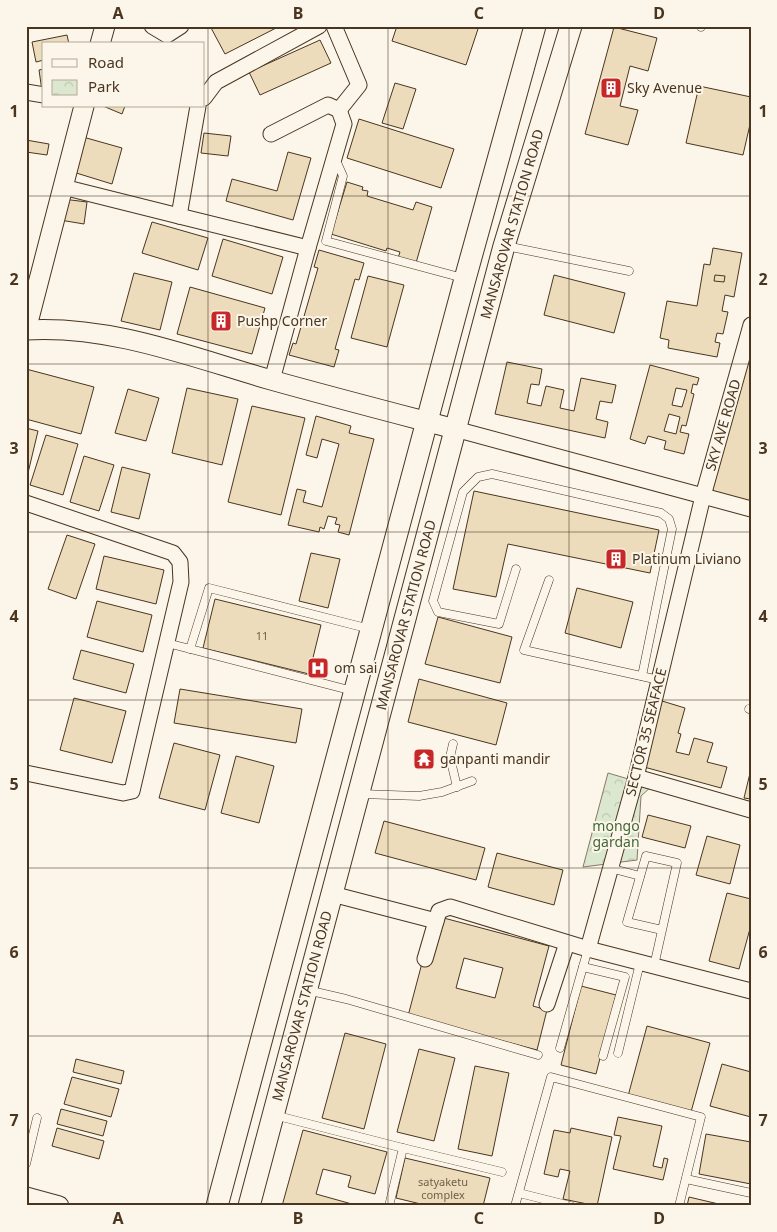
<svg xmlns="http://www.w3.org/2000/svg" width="777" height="1232" viewBox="0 0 777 1232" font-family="'Noto Sans',sans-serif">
  <defs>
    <pattern id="park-crowns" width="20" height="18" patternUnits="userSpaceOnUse" patternTransform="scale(1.25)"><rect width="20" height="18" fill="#dce7d0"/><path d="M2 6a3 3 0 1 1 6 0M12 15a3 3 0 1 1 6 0" fill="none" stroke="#bec7b2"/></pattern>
  </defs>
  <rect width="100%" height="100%" fill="#fbf6e9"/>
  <path fill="url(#park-crowns)" stroke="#887966" d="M608,773L652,786L641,796L637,860L583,867Z"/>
  <g fill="#ecdcbc" stroke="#4a3520" fill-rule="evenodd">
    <path d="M210,26H280L225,54Z"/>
    <path d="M397,26H479L466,65L392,41Z"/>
    <path d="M614,27L657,38L648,71L630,66L620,106L638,110L628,145L585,134Z"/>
    <path d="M67,35L69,44H44V60L36,62L32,42Z"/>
    <path d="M320,40L331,63L260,95L249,72Z"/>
    <path d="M44,69V90L42,91L39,70Z"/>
    <path d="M395,83L416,89L403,129L382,123Z"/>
    <path d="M699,86L751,97V120L743,155L686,143Z"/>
    <path d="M103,106H125L122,114Z"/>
    <path d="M359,119L454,149L441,188L347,158Z"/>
    <path d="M204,133L231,136L228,156L201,153Z"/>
    <path d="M83,137L122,148L112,184L73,172Z"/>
    <path d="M26,140L49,144L47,155L26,152Z"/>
    <path d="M288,152L311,158L293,220L226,201L232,179L277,191Z"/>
    <path d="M347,182L363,187L362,190L368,191L367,196L413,210L416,202L432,207L416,263L398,258L400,252L387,248L386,251L331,234Z"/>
    <path d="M63,199L87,202L84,224L60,220Z"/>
    <path d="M152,222L208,238L198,270L142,253Z"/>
    <path d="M223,239L283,257L272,294L212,276Z"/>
    <path d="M713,248L742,253L734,297L725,295L722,311L728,312L723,334L717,333L715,342L720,343L717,357L668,348L669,340L660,338L667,301L697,306L704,264L710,265Z"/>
    <path d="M319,250L364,263L359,280L355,279L335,349L339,350L334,367L289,355L293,343L296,344L318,268L314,267Z"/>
    <path d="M134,273L172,282L160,330L121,321Z"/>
    <path d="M554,275L625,293L614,333L544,315Z"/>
    <path d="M715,275L725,276L724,282L714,281Z"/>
    <path d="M368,276L404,285L387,347L351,338Z"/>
    <path d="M190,287L265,308L252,354L177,334Z"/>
    <path d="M751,325V509L707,498Z"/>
    <path d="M507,362L542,369L539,385L531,384L527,403L541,406L546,386L564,390L560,408L574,411L581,378L616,385L612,403L600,401L596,419L608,422L605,438L495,414Z"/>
    <path d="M650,365L699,378L697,385L693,384L691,393L694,394L686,426L682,425L680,432L689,434L684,454L664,449L666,441L648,436L645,444L630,439ZM676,388L687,390L682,407L672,405ZM669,414L680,417L676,434L664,431Z"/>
    <path d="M26,369L94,387L81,434L26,419Z"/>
    <path d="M187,388L238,399L222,465L172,453Z"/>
    <path d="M128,389L159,398L146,441L115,433Z"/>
    <path d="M252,406L305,418L281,515L228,502Z"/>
    <path d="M316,416L351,426L349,433L374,439L349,535L338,532L340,525L335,524L337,518L328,516L324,529L320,527L319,532L288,525L297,489L306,491L303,502L322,507L339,444L322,439L317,458L306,455Z"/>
    <path d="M26,428L38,431L28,473L26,472Z"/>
    <path d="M46,435L78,444L63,495L30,485Z"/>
    <path d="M84,456L114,465L99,511L70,502Z"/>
    <path d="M122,467L150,474L139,519L111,512Z"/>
    <path d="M474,491L659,530L650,573L508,544L496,597L453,589Z"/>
    <path d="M67,535L95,544L76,599L48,589Z"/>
    <path d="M311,553L340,559L328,608L299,601Z"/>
    <path d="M104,556L164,570L156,604L96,589Z"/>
    <path d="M577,588L633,602L621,648L565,633Z"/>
    <path d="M215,599L321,625L309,674L203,648Z"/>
    <path d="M97,601L152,615L143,652L87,637Z"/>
    <path d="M438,617L512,637L500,683L425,664Z"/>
    <path d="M81,650L134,664L126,693L73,679Z"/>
    <path d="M419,679L507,703L496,745L408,722Z"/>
    <path d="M180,689L302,709L296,743L174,723Z"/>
    <path d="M74,698L126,711L112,763L60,750Z"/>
    <path d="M662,701L685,708L678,733L681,734L676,752L689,755L694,738L713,743L707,762L727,767L721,788L644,767Z"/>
    <path d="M174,743L220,755L205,810L159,798Z"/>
    <path d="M236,756L274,766L259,823L221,813Z"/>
    <path d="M751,769V799L744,798Z"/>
    <path d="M648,815L691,826L685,848L642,837Z"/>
    <path d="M384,821L485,848L476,880L375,853Z"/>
    <path d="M707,836L740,845L730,884L696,875Z"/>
    <path d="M497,853L563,870L554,905L488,887Z"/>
    <path d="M727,893L751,899V925L739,969L709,961Z"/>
    <path d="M440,917L549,946L533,1006L547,1010L537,1050L408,1016L422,963ZM464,958L503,968L495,998L456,988Z"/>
    <path d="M581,986L616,995L596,1074L561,1065Z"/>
    <path d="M647,1026L710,1043L691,1112L628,1096Z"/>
    <path d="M345,1033L386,1044L364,1129L322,1118Z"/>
    <path d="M419,1049L455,1058L434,1141L397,1132Z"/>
    <path d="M76,1059L124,1071L121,1084L73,1072Z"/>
    <path d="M722,1064L751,1072V1117L710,1106Z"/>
    <path d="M475,1066L509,1073L492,1156L458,1149Z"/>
    <path d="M72,1077L119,1089L111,1117L64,1104Z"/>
    <path d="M61,1109L107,1121L103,1136L57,1124Z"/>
    <path d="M618,1117L662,1126L653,1166L662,1168L664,1158L668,1159L663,1180L613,1169L621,1136L614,1135Z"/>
    <path d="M57,1128L104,1141L99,1159L52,1146Z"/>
    <path d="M571,1128L612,1137L597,1206L563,1199L570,1171L560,1169L558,1177L544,1174L554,1130L570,1133Z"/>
    <path d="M303,1130L387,1152L375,1194L348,1187L351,1176L323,1169L316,1194L359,1206H282Z"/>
    <path d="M706,1134L751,1142V1184L699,1174Z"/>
    <path d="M405,1158L490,1178L483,1206H429L396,1198Z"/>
    <path d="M689,1197L727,1206H687Z"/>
  </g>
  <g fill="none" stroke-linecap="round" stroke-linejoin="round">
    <g stroke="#4a3520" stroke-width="9">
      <g id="service">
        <path d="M701,27V26"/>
        <path d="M335,158L343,176L326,241L463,278"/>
        <path d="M506,246L629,271"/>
        <path d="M516,569L499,624L438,612L433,601L463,492L478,477L492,474L661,513L669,519L672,529L642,676"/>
        <path d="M549,580L524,650L659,680"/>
        <path d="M167,643L353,691"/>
        <path d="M190,649L209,588L370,629"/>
        <path d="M749,709L751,710"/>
        <path d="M453,744L450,757L457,787"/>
        <path d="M361,794L419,796L442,792L472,781"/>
        <path d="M610,868L640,876"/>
        <path d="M654,966L677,863L646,856L627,922L662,930"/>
        <path d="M583,967L625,977L603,1056"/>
        <path d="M307,990L346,999L538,1055"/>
        <path d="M560,1048L588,949"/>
        <path d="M618,1053L640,963"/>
        <path d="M274,1115L403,1148L389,1206"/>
        <path d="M403,1148L502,1172"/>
        <path d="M26,1164L37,1118"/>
        <path d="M686,1179L751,1193"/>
        <path d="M519,1193L571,1206"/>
        <path d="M515,1206L551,1077L701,1117L679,1206"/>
      </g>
    </g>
    <g stroke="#4a3520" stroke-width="17">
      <g id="minor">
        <path d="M152,26L167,35L181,26"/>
        <path d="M334,26L359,85L339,110"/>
        <path d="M26,92L44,95"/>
        <path d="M204,98L216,82L319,26"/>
        <path d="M198,106L179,216L308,248L272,380"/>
        <path d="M271,134L328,105L339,110L344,124L308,248"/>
        <path d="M63,187L179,216"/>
        <path d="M455,429L751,509"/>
        <path d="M26,503L173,553L180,562L181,582L132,791L123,793L26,773"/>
        <path d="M636,777L751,810"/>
        <path d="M332,894L436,921"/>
        <path d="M588,949L636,777L703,496L751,325"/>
        <path d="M425,959L439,911L450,907L588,949L751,991"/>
        <path d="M547,1004L567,943"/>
      </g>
    </g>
    <g stroke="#4a3520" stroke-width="21">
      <g id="tertiary">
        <path d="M100,44L105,26"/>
        <path d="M26,330C111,325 191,357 271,380C332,397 394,413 455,429"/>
        <path d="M26,330L84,106"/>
        <path d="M26,1197L59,1206"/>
      </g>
    </g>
    <g stroke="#4a3520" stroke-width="23">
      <g id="secondary">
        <path d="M217,1206L465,279L535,26"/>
        <path d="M249,1206L504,246L571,26"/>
      </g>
    </g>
    <use href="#service" stroke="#fbf6e9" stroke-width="8"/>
    <use href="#minor" stroke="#fbf6e9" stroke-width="15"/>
    <use href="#tertiary" stroke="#fbf6e9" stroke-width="19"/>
    <use href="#secondary" stroke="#fbf6e9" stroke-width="21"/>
  </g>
  <path fill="none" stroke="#4a3520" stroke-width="1" stroke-opacity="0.55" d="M208,26V1206M388,26V1206M569,26V1206M26,196H751M26,364H751M26,532H751M26,700H751M26,868H751M26,1036H751"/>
  <defs>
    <g id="building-square" transform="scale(1.125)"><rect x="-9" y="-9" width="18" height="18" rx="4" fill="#c62828" stroke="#fbf6e9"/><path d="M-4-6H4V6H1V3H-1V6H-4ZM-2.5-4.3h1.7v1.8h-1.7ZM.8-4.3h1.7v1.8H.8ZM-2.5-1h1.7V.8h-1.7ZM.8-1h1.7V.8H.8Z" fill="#fff"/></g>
    <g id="hospital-square" transform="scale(1.125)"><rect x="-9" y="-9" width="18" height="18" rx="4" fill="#c62828" stroke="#fbf6e9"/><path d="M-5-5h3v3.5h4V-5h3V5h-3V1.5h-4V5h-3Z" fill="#fff"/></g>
    <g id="temple-square" transform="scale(1.125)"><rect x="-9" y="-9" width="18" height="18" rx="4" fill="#c62828" stroke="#fbf6e9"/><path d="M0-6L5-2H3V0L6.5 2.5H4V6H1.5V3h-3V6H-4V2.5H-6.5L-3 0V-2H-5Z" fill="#fff"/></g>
  </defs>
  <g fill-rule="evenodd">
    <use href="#building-square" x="611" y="88"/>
    <use href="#building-square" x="221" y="321"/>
    <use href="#building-square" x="616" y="559"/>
    <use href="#hospital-square" x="318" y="668"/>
    <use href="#temple-square" x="424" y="759"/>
  </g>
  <g text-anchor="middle" stroke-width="4" stroke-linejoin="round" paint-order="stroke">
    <g font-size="11" fill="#725f47">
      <text x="262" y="640">11</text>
      <text x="443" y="1186">satyaketu<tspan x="443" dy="13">complex</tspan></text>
    </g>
    <g font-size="14" fill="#4a3520" stroke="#fbf6e9" text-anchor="start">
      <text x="627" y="93">Sky Avenue</text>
      <text x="237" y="326">Pushp Corner</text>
      <text x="632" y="564">Platinum Liviano</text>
      <text x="334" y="673">om sai</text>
      <text x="440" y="764">ganpanti mandir</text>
    </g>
    <g font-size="14" fill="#4a3520" stroke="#fbf6e9">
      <text transform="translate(512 224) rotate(-74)" y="5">MANSAROVAR STATION ROAD</text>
      <text transform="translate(723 425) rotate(-74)" y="5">SKY AVE ROAD</text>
      <text transform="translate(406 615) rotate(-75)" y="5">MANSAROVAR STATION ROAD</text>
      <text transform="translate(646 732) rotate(-76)" y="5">SECTOR 35 SEAFACE</text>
      <text transform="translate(302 1006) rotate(-75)" y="5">MANSAROVAR STATION ROAD</text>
    </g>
    <g font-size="14" fill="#436837" stroke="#fbf6e9">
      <text x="616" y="831">mongo<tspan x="616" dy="16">gardan</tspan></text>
    </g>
  </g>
  <rect width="777" height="1232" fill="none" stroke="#fbf6e9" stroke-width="55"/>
  <rect x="42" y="42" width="162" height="65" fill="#fbf6e9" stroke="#b4a999"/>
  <rect x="52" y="59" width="25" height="8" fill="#fbf6e9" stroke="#b4a999"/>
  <text x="88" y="68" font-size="15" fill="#4a3520">Road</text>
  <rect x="52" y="80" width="25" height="15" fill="url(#park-crowns)" stroke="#b4a999"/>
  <text x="88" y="92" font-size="15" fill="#4a3520">Park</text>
  <rect x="28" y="28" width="722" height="1176" fill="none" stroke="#4a3520" stroke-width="2"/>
  <g font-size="16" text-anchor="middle" font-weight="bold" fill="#4a3520">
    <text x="118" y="19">A</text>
    <text x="298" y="19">B</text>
    <text x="479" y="19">C</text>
    <text x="659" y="19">D</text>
    <text x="14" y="117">1</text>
    <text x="763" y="117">1</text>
    <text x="14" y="285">2</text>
    <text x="763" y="285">2</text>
    <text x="14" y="454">3</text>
    <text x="763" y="454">3</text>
    <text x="14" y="622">4</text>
    <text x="763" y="622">4</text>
    <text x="14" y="790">5</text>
    <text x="763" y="790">5</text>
    <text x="14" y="958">6</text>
    <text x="763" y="958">6</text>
    <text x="14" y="1126">7</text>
    <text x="763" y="1126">7</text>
    <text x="118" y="1224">A</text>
    <text x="298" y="1224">B</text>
    <text x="479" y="1224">C</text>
    <text x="659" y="1224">D</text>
  </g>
</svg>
